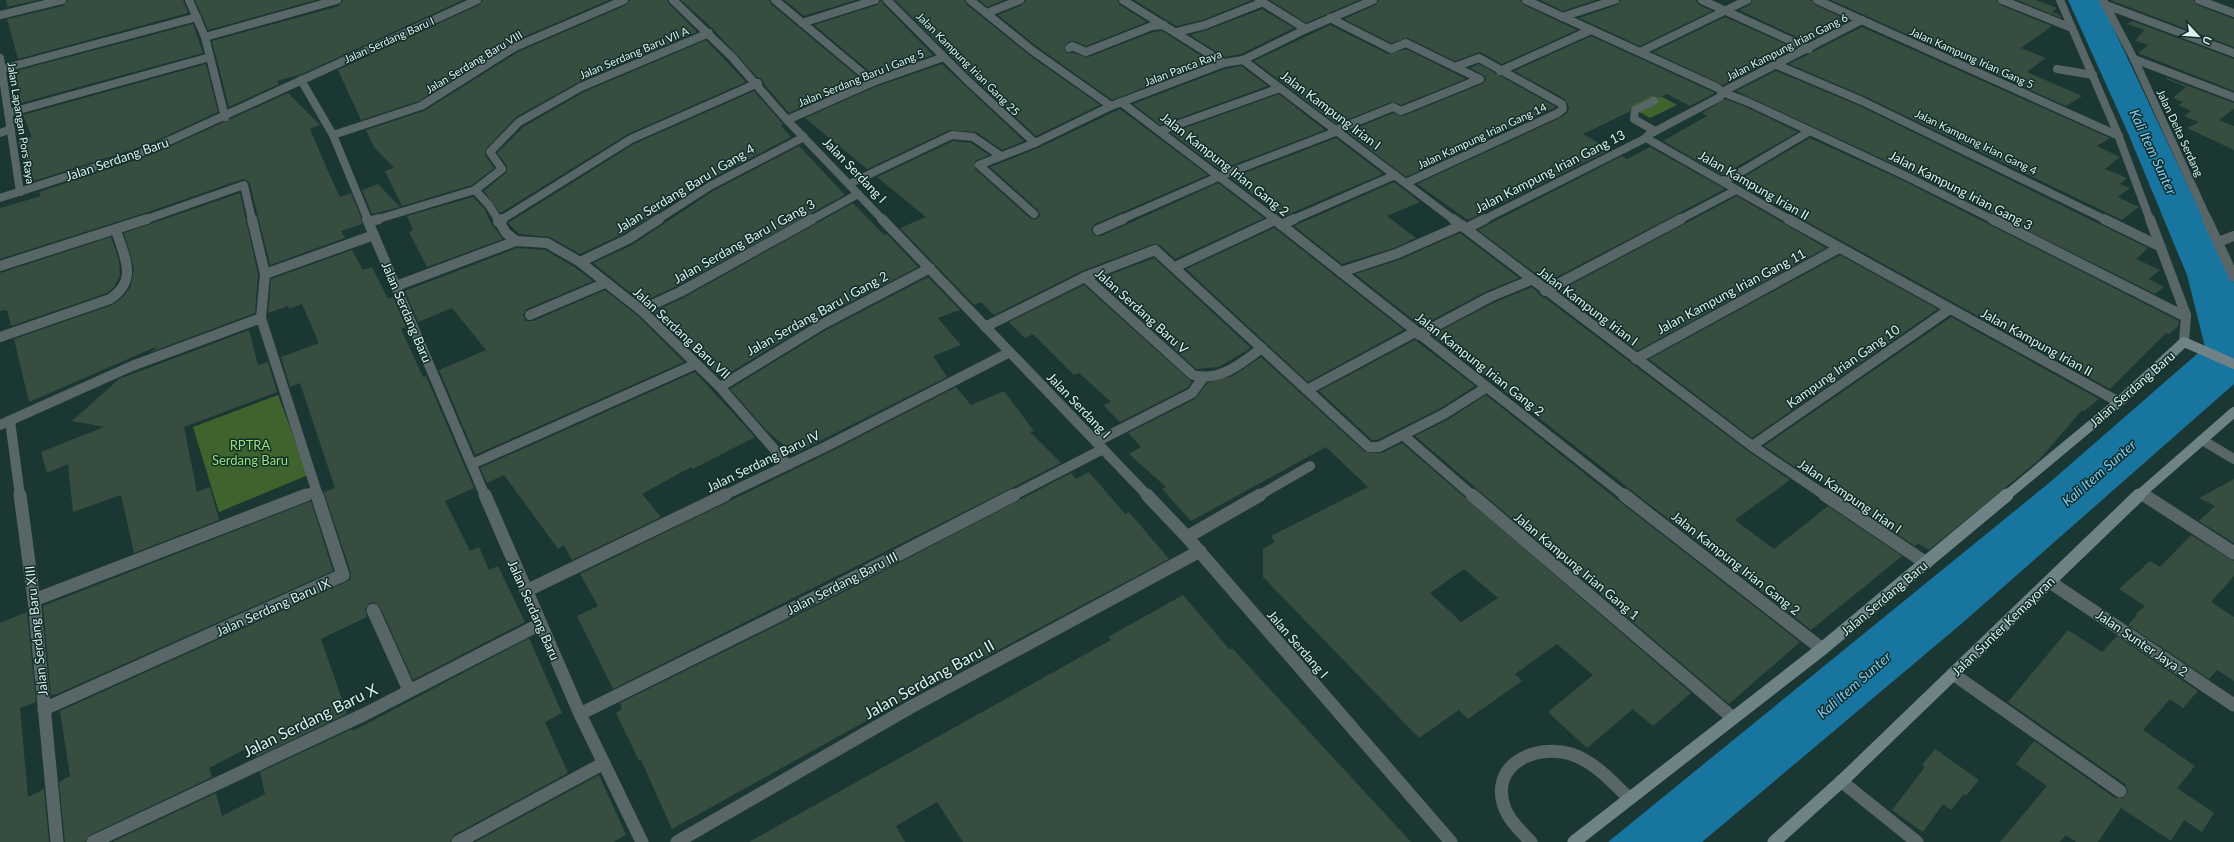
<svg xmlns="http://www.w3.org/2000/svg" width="2234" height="842" viewBox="0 0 2234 842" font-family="Lato,sans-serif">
  <rect width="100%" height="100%" fill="#1b3733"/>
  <g fill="#40632e">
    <path d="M1612,70L1677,105L1650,118L1585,83Z"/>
    <path d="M278,395L308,475L219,512L193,427Z"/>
  </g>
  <path fill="#17759f" d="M2068,0H2100L2234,283V384L1960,625L1702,842H1608L2049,483L2205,347L2187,275L2128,133Z"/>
  <g fill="#364d40" fill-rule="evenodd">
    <path d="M6,0H38L7,7Z"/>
    <path d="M68,0H183L188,13L18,59L7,19L63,6Z"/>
    <path d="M195,0H316L208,30Z"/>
    <path d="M343,0H463L302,74L277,81L279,84L229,107L212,41L339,6Z"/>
    <path d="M483,0H609L512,42L419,101L361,120L338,70L479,5Z"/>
    <path d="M630,0H667L669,4L697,32L579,82L516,117L485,150V155L494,168L472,185L402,206L385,171L394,168L374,147L366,130L424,111L518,52L626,5Z"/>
    <path d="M681,0H769L771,4L862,80L789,113L764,84L762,79L757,77L713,29Z"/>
    <path d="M784,0H856L804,16Z"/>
    <path d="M881,0L883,4L933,55L874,75L814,25L877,5Z"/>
    <path d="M895,0H964L966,4L1029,55L1100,105L1036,136L972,77Z"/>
    <path d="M979,0H1004L987,7Z"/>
    <path d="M1026,0H1117L1120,5L1147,22L1086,46L1074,41H1069L1063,48L1067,53H1073L1088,57L1153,32L1162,31L1211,62L1112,100L1036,46L998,15L1022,5Z"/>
    <path d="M1134,0H1252L1203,20L1176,26Z"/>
    <path d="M1270,0H1359L1306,23Z"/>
    <path d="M1379,0H1520L1524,5L1577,30L1502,64L1480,52L1455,61L1408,38L1391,43L1344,19L1375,5Z"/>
    <path d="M1540,0H1596L1563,11Z"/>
    <path d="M1621,0H1696L1699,5L1712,11L1640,46L1579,18L1617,5Z"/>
    <path d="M1753,0H1811L1815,5L1848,20L1807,42L1739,10L1750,5Z"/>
    <path d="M1831,0H1996L2000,5L2052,26L2021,48L2046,58L2027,72L2082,96L2066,106Z"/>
    <path d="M2017,0H2036L2057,8L2052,12L2060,15L2061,18Z"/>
    <path d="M2110,0H2193L2197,5L2234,19V47Z"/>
    <path d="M1262,9L1294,28L1241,54L1225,57L1190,35L1207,30Z"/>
    <path d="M1725,17L1794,48L1723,85L1653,52Z"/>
    <path d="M2132,21L2234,59V91L2138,53L2149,45L2135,41L2144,30L2127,24Z"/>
    <path d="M193,24L203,53L21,103L16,71Z"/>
    <path d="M1330,25L1388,54L1406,49L1466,79L1401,105L1391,102L1336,124L1254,61Z"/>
    <path d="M1862,27L2110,138L2097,146L2120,157L2105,169L2127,178L2120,184L2130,188L2118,197L2139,207L2122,220L1864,96L1789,64Z"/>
    <path d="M1591,36L1715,93L1690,106L1667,94L1659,98L1652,96L1633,105L1629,112L1583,134L1610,150L1468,220L1417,184L1560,118L1567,113L1569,108L1565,99L1514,71Z"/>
    <path d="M706,40L746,82L628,134L502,212L500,213L484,191L507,172V166L497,153L523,127L584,92Z"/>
    <path d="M206,64L218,112L147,145L34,181L19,146L18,141L32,137L23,115Z"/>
    <path d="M942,64L1024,141L1002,150L976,132L950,130L867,169L805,118L875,87Z"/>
    <path d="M1479,64L1556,107L1406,177L1347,132L1393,113L1403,116L1482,84L1486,80L1485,76L1470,68Z"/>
    <path d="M1241,66L1268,86L1160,125L1133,104L1225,69Z"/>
    <path d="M1776,71L1860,106L2148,248L2136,259L2160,270L2149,279L2164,287L2155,294L1906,170L1736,91Z"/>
    <path d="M2167,78L2234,103V109L2219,120L2234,126V150L2187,128L2199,122L2184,116L2191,111L2178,105L2183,102L2173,98L2186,87L2166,79Z"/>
    <path d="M754,91L783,124L781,126L791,137L707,181L625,233L580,254L550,237L519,234L508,223L634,144Z"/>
    <path d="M288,93L320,125L310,129L330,176L340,197L351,193L361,217L362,224L341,231L345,238L270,265L250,184L248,181L243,179L148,212L0,259V208L41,196L39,192L151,155Z"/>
    <path d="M1279,94L1325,130L1220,170L1171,133Z"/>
    <path d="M1725,99L1746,107L1798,132L1722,175L1663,141L1707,116L1702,113Z"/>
    <path d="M1120,109L1208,175L1095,224L1091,229L1094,235L1101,236L1218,183L1264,218L1175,259L1160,245L1153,244L1082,271L994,315L981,302L974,305L900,228L926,217L877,177L953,141L971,143L989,155L975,161V169L1030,218L1035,220L1040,216L1038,210L990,167L1038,148Z"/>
    <path d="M1336,138L1383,174L1282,217L1231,178Z"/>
    <path d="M1810,138L1902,180L2179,321L2178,326L2169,334L2166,333L2110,389L1735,182Z"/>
    <path d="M799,146L845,195L677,286L642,302L593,263L632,245L713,191Z"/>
    <path d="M1650,147L1725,189L1547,282L1478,230L1622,156L1627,159Z"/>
    <path d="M1394,182L1420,202L1387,216L1416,238L1394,248L1342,264L1294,226Z"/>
    <path d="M378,184L400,207L372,214L362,190Z"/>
    <path d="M240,193L258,274L255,313L151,352L158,346L29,402L14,339L112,305L123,297L131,286L134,268L124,233Z"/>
    <path d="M1737,196L1826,248L1637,351L1559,291Z"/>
    <path d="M473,197L484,208L492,225L503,239L427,267L409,232L413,230L407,216Z"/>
    <path d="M853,203L884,235L887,234L918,267L820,318L721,378L653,312L683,298Z"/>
    <path d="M1274,228L1277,230L1404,330L1308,382L1186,269Z"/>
    <path d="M1460,233L1519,278L1487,291L1421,326L1355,274L1399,260Z"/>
    <path d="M111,237L119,260L120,275L114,287L107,293L11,326L7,310L0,311V273Z"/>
    <path d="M517,248L545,250L576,268L593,281L527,309L523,315L526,321H533L605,290L637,315L684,362L475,455L439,370L486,350L452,308L418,322L405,291Z"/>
    <path d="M352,250L363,270L372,267L388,299L393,297L406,327L401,329L423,377L426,376L474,488L445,501L470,551L479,547L489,570L498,566L525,622L413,680L380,607L374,602L369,603L365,609L367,617L321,639L347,714L256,757L253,745L209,768L212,777L90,835L85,842H65L59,782L70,776L60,711L350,580L351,573L324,492L335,488L300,383L290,387L281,357L319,343L302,304L289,309L288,306L268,313L271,279Z"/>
    <path d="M1840,255L1938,309L1752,438L1649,359Z"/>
    <path d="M1154,258L1251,348L1219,367L1196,369L1098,279Z"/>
    <path d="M928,277L960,310L938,318L961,345L933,356L947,377L794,454L767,431L730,389L826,330Z"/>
    <path d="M1084,285L1192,382L1187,388L1120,422L1103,405L1111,402L1079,373L1074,375L1033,334L1025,338L1009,322Z"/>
    <path d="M1532,287L1541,296L1545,298L1748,451L1790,480L1735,520L1774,549L1828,506L1902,556L1811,630L1432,335L1493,303Z"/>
    <path d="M1951,317L2099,399L2084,411L2082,410L2039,460L1929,550L1918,543L1915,546L1841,496L1806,468L1801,471L1764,446Z"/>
    <path d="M249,330L258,365L268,362L277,392L184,427L197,492L210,487L219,520L134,553L121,495L73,512L68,464L47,473L41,452L104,427L72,421L119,379Z"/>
    <path d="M1415,340L1475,386L1441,408L1377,440H1372L1319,391Z"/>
    <path d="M1261,357L1365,452L1382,453L1402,443L1691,693L1653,726L1633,709L1587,748L1548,712L1593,675L1557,644L1515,674L1522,681L1468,719L1459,710L1419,738L1263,577V549L1275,542L1271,536L1368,487L1326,447L1191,521L1162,489L1166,487L1129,454L1141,447L1128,433L1195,399L1207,383L1233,376ZM1464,569L1498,598L1461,622L1430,593Z"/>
    <path d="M695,372L755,437L693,469L691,467L642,494L661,517L572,560L564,545L558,549L504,475L487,483L480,468Z"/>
    <path d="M956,387L971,405L1004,391L1034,431L1030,432L1061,463L613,689L577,616L598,606L580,574L830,452Z"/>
    <path d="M1486,395L1619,501L1800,642L1729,704L1415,436L1447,420Z"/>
    <path d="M1089,472L1125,514L1129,512L1169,559L895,705L672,829L641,760L639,761L616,713L622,709L620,703L832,598L1071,473L1076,479Z"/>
    <path d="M2234,479V543L2199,521L2215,506L2199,498Z"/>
    <path d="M311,501L333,571L57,694L51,695L43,606Z"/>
    <path d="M2191,535L2234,561V576L2211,602L2234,617V681L2217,670L2209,679L2128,625L2137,615L2136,614L2145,606L2119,589L2150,561L2160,567Z"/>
    <path d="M1183,595L1230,650L1232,648L1411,842H963L937,802L896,826L905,842H749L1111,640L1108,637Z"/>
    <path d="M27,612L36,702L20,708L28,797L44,789L49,842H0V623Z"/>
    <path d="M2068,630L2102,652L2117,636L2198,691L2183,708L2170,699L2143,730L2195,766L2177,788L2214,813L2202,832L2184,820L2171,841L2121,808L2098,842H2076L2066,835L2060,842H2000L2047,786L2016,764L2034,741L2115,798H2123L2128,792L2125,784L2008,702Z"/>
    <path d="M529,638L562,713L545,722L568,773L454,835L450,842H112L216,793L222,816L265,794L260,772L352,729L353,731Z"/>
    <path d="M1935,749L1979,780L1966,796L1964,794L1951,810L1943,804L1923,832L1892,810L1925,767L1922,765Z"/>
    <path d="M599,775L626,835L613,842H475Z"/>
  </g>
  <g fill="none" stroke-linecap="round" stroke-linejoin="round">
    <g stroke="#596668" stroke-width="8">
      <path d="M2057,69L2093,75"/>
      <path d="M1654,101L1635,110L1634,119L1655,131"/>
    </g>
    <g stroke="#596668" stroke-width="13">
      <path d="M1841,781L1917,842"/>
      <path d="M1531,842C1522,832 1510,822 1505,809C1488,765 1535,743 1571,754C1595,762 1612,782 1629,798"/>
    </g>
    <g stroke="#596668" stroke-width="8">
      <path d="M189,0L205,37L225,117"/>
      <path d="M673,0L732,57L787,120L883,220"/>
      <path d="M775,0L873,82"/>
      <path d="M887,0L968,81L1035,143"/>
      <path d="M970,0L1033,51L1111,106"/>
      <path d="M1123,0L1224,63"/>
      <path d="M1259,0L1306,29"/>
      <path d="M1526,0L1718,88L1722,92L1720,97L1648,135L1646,138L1790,220"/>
      <path d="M1702,0L1809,49"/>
      <path d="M1817,0L2119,136"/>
      <path d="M2002,0L2072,28"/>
      <path d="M2103,0L2134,59L2208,220"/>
      <path d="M2199,0L2234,13"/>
      <path d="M2106,5L2234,53"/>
      <path d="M987,13L1020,0"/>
      <path d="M0,15L62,0"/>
      <path d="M1562,17L1615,0"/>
      <path d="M1330,18L1391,49L1406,43L1455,67L1479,58L1562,104L1563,109L1558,113L1406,183"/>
      <path d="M802,23L875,0"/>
      <path d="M1177,32L1205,25L1263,2"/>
      <path d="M205,37L337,0"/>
      <path d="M1069,48L1072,46L1086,52L1152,26L1164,25"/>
      <path d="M1640,52L1747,0"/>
      <path d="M0,58L20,192"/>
      <path d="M2134,59L2234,97"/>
      <path d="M1243,60L1454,220"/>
      <path d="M1777,65L1862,101L2106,220"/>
      <path d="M2,69L197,17"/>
      <path d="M1500,71L1591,30"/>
      <path d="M301,80L333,135L368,220"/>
      <path d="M1722,92L1748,102L1904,175L1994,220"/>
      <path d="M1722,92L1862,20"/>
      <path d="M1121,102L1276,220"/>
      <path d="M8,113L210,57"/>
      <path d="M787,120L873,82L944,57"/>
      <path d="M1336,130L1393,107L1401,111L1480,79L1455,67"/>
      <path d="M1160,131L1280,88"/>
      <path d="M0,133L11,129"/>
      <path d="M333,135L421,106L515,47L624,0"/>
      <path d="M1722,181L1734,176L1810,131"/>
      <path d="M849,184L952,135L973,137L1001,156"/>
      <path d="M475,190L489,205L498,220"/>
      <path d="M1034,214L979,165L1035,143L1111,106L1224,63L1243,60L1306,29L1373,0"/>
      <path d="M144,220L244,185L252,220"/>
      <path d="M375,220L475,190L502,169L490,152L519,122L581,87L709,33"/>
      <path d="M501,220L631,139L758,83"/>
      <path d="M657,220L710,186L804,137"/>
      <path d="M811,220L858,194"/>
      <path d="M1120,220L1218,177L1338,131"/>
      <path d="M1292,220L1395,175"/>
      <path d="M1483,220L1646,138"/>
      <path d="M1679,220L1736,190"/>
    </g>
    <g stroke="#596668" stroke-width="10">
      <path d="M252,219L265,274L261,318L318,496"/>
      <path d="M367,219L485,496"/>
      <path d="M498,219L506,233L516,241"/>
      <path d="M882,219L1148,496"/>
      <path d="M1274,219L1625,496"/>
      <path d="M1453,219L1752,446L1826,496"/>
      <path d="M1788,219L2119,402"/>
      <path d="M1992,219L2186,317"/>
      <path d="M2104,219L2161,247"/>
      <path d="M2207,219L2234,277"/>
      <path d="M369,222L379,219"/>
      <path d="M498,222L503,219"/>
      <path d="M1281,225L1294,219"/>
      <path d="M1467,228L1485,219"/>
      <path d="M1098,230L1123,219"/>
      <path d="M2218,242L2234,236"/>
      <path d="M580,262L628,239L659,219"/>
      <path d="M0,266L147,219"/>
      <path d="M1175,267L1275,220"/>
      <path d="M1341,272L1396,254L1462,225"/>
      <path d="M265,274L374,235"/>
      <path d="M1085,277L1193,375C1221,382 1241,363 1262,348"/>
      <path d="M396,286L516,241L547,243L580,262L641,310L720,387L788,465"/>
      <path d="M1545,291L1681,219"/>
      <path d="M641,310L680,292L812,219"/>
      <path d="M530,315L605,283"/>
      <path d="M985,327L1085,277L1155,250L1369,447H1379L1444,414L1487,387"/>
      <path d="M1419,335L1490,297L1531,280"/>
      <path d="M0,337L110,299C139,280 124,257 116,230"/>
      <path d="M1636,359L1839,248"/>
      <path d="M720,387L823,324L930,268"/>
      <path d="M1307,390L1415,332"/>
      <path d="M10,421L20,496"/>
      <path d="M0,425L132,366L261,318"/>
      <path d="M1403,435L1473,496"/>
      <path d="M2202,440L2234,459"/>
      <path d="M1096,442L1192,393L1202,379"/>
      <path d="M1752,446L1950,309"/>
      <path d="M472,464L696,364"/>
      <path d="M2141,493L2146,496"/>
      <path d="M303,496L316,491"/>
      <path d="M723,496L827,446L1010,352"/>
      <path d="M1012,496L1103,449"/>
      <path d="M1258,496L1310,466"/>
    </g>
    <g stroke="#596668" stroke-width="13">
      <path d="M20,495L34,600L57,842"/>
      <path d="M485,495L580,714L642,842"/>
      <path d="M1147,495L1187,537L1451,842"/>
      <path d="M1472,495L1733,718"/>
      <path d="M1624,495L1822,649"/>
      <path d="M1825,495L1926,563"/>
      <path d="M2144,495L2234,553"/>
      <path d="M1187,537L1260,495"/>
      <path d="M2050,582L2234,705"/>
      <path d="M526,591L725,495"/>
      <path d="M34,600L306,495"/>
      <path d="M373,610L409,690"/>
      <path d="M1953,674L2120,791"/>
      <path d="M44,709L343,575L317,495"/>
      <path d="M580,714L828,591L1014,495"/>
      <path d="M93,842L365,714L540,624"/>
      <path d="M458,842L604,763"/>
      <path d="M677,842L909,708L1200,551"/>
    </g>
    <g stroke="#596668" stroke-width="8">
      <path d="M2060,0L2117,132L2150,220"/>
      <path d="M0,198L149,150L477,0"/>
    </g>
    <path stroke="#596668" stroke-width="10" d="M2150,219L2186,315L2184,342"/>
    <g stroke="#6f8387" stroke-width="10">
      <path d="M2006,496L2119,402L2184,342L2234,364"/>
      <path d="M2138,496L2234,412"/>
    </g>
    <g stroke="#6f8387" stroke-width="13">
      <path d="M1574,842L1822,649L2007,495"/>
      <path d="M1774,842L1844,779L2139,495"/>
    </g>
  </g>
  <g text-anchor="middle" stroke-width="3" stroke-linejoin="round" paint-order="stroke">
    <g font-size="11" fill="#dfefec" stroke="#102d29">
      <text transform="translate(389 40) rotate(-24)" y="4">Jalan Serdang Baru I</text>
      <text transform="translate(1787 47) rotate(-27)" y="4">Jalan Kampung Irian Gang 6</text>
      <text transform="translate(634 53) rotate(-23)" y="4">Jalan Serdang Baru VII A</text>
      <text transform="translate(1972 58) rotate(24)" y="4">Jalan Kampung Irian Gang 5</text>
      <text transform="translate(474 62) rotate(-31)" y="4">Jalan Serdang Baru VIII</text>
      <text transform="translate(968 64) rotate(45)" y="4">Jalan Kampung Irian Gang 25</text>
      <text transform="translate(1183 68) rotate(-21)" y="4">Jalan Panca Raya</text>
      <text transform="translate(861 78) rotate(-22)" y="4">Jalan Serdang Baru I Gang 5</text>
      <text transform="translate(21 123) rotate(81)" y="4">Jalan Lapangan Pors Raya</text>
      <text transform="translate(2180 133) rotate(65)" y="4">Jalan Delta Serdang</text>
      <text transform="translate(1482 136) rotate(-25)" y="4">Jalan Kampung Irian Gang 14</text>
      <text transform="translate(1976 142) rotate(26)" y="4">Jalan Kampung Irian Gang 4</text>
    </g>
    <g font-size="13" fill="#dfefec" stroke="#102d29">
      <text transform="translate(1331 110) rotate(37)" y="5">Jalan Kampung Irian I</text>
      <text transform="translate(117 159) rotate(-19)" y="5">Jalan Serdang Baru</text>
      <text transform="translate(1225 164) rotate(38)" y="5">Jalan Kampung Irian Gang 2</text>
      <text transform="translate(855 170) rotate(46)" y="5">Jalan Serdang I</text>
      <text transform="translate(1550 171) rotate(-27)" y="5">Jalan Kampung Irian Gang 13</text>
      <text transform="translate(1754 185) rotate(30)" y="5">Jalan Kampung Irian II</text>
      <text transform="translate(685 188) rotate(-31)" y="5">Jalan Serdang Baru I Gang 4</text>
      <text transform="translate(1961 190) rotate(27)" y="5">Jalan Kampung Irian Gang 3</text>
      <text transform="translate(744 241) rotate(-29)" y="5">Jalan Serdang Baru I Gang 3</text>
      <text transform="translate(1731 291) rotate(-28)" y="5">Jalan Kampung Irian Gang 11</text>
      <text transform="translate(1588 306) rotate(37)" y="5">Jalan Kampung Irian I</text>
      <text transform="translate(1142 311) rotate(42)" y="5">Jalan Serdang Baru V</text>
      <text transform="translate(407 312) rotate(67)" y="5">Jalan Serdang Baru</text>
      <text transform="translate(817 313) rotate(-29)" y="5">Jalan Serdang Baru I Gang 2</text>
      <text transform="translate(682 333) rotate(43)" y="5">Jalan Serdang Baru VII</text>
      <text transform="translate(2037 342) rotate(29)" y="5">Jalan Kampung Irian II</text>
      <text transform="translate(1480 364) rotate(38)" y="5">Jalan Kampung Irian Gang 2</text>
      <text transform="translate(1843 366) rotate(-35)" y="5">Kampung Irian Gang 10</text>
      <text transform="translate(2132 389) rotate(-41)" y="5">Jalan Serdang Baru</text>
      <text transform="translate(1079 405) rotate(46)" y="5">Jalan Serdang I</text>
      <text transform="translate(763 461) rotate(-26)" y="5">Jalan Serdang Baru IV</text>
      <text transform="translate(1850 496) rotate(34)" y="5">Jalan Kampung Irian I</text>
      <text transform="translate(1736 563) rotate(38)" y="5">Jalan Kampung Irian Gang 2</text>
      <text transform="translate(1577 566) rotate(40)" y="5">Jalan Kampung Irian Gang 1</text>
      <text transform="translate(842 583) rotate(-27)" y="5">Jalan Serdang Baru III</text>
      <text transform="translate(1884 598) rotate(-40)" y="5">Jalan Serdang Baru</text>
      <text transform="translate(273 607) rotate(-24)" y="5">Jalan Serdang Baru IX</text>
      <text transform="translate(534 610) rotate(66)" y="5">Jalan Serdang Baru</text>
      <text transform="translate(2003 626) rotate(-44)" y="5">Jalan Sunter Kemayoran</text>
      <text transform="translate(36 631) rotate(-96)" y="5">Jalan Serdang Baru XIII</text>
      <text transform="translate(2142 643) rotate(34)" y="5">Jalan Sunter Jaya 2</text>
      <text transform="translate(1298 644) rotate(49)" y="5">Jalan Serdang I</text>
    </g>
    <g font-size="13" fill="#9ae275" stroke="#102d29">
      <text x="250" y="450">RPTRA<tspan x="250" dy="15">Serdang Baru</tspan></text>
    </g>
    <g font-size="14" font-style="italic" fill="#7fcbf5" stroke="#102d29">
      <text transform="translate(2153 152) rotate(65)" y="5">Kali Item Sunter</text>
      <text transform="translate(2099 473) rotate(-41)" y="5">Kali Item Sunter</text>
      <text transform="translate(1854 685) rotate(-41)" y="5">Kali Item Sunter</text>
    </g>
    <g font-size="16" fill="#dfefec" stroke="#102d29">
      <text transform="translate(929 679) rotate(-29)" y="6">Jalan Serdang Baru II</text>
      <text transform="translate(310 720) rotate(-26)" y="6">Jalan Serdang Baru X</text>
    </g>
  </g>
  <g transform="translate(2198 36) rotate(116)" stroke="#102d29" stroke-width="3" paint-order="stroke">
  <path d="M0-3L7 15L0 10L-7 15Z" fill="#dfefec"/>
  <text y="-6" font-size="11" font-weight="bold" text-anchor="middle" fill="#dfefec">U</text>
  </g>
</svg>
